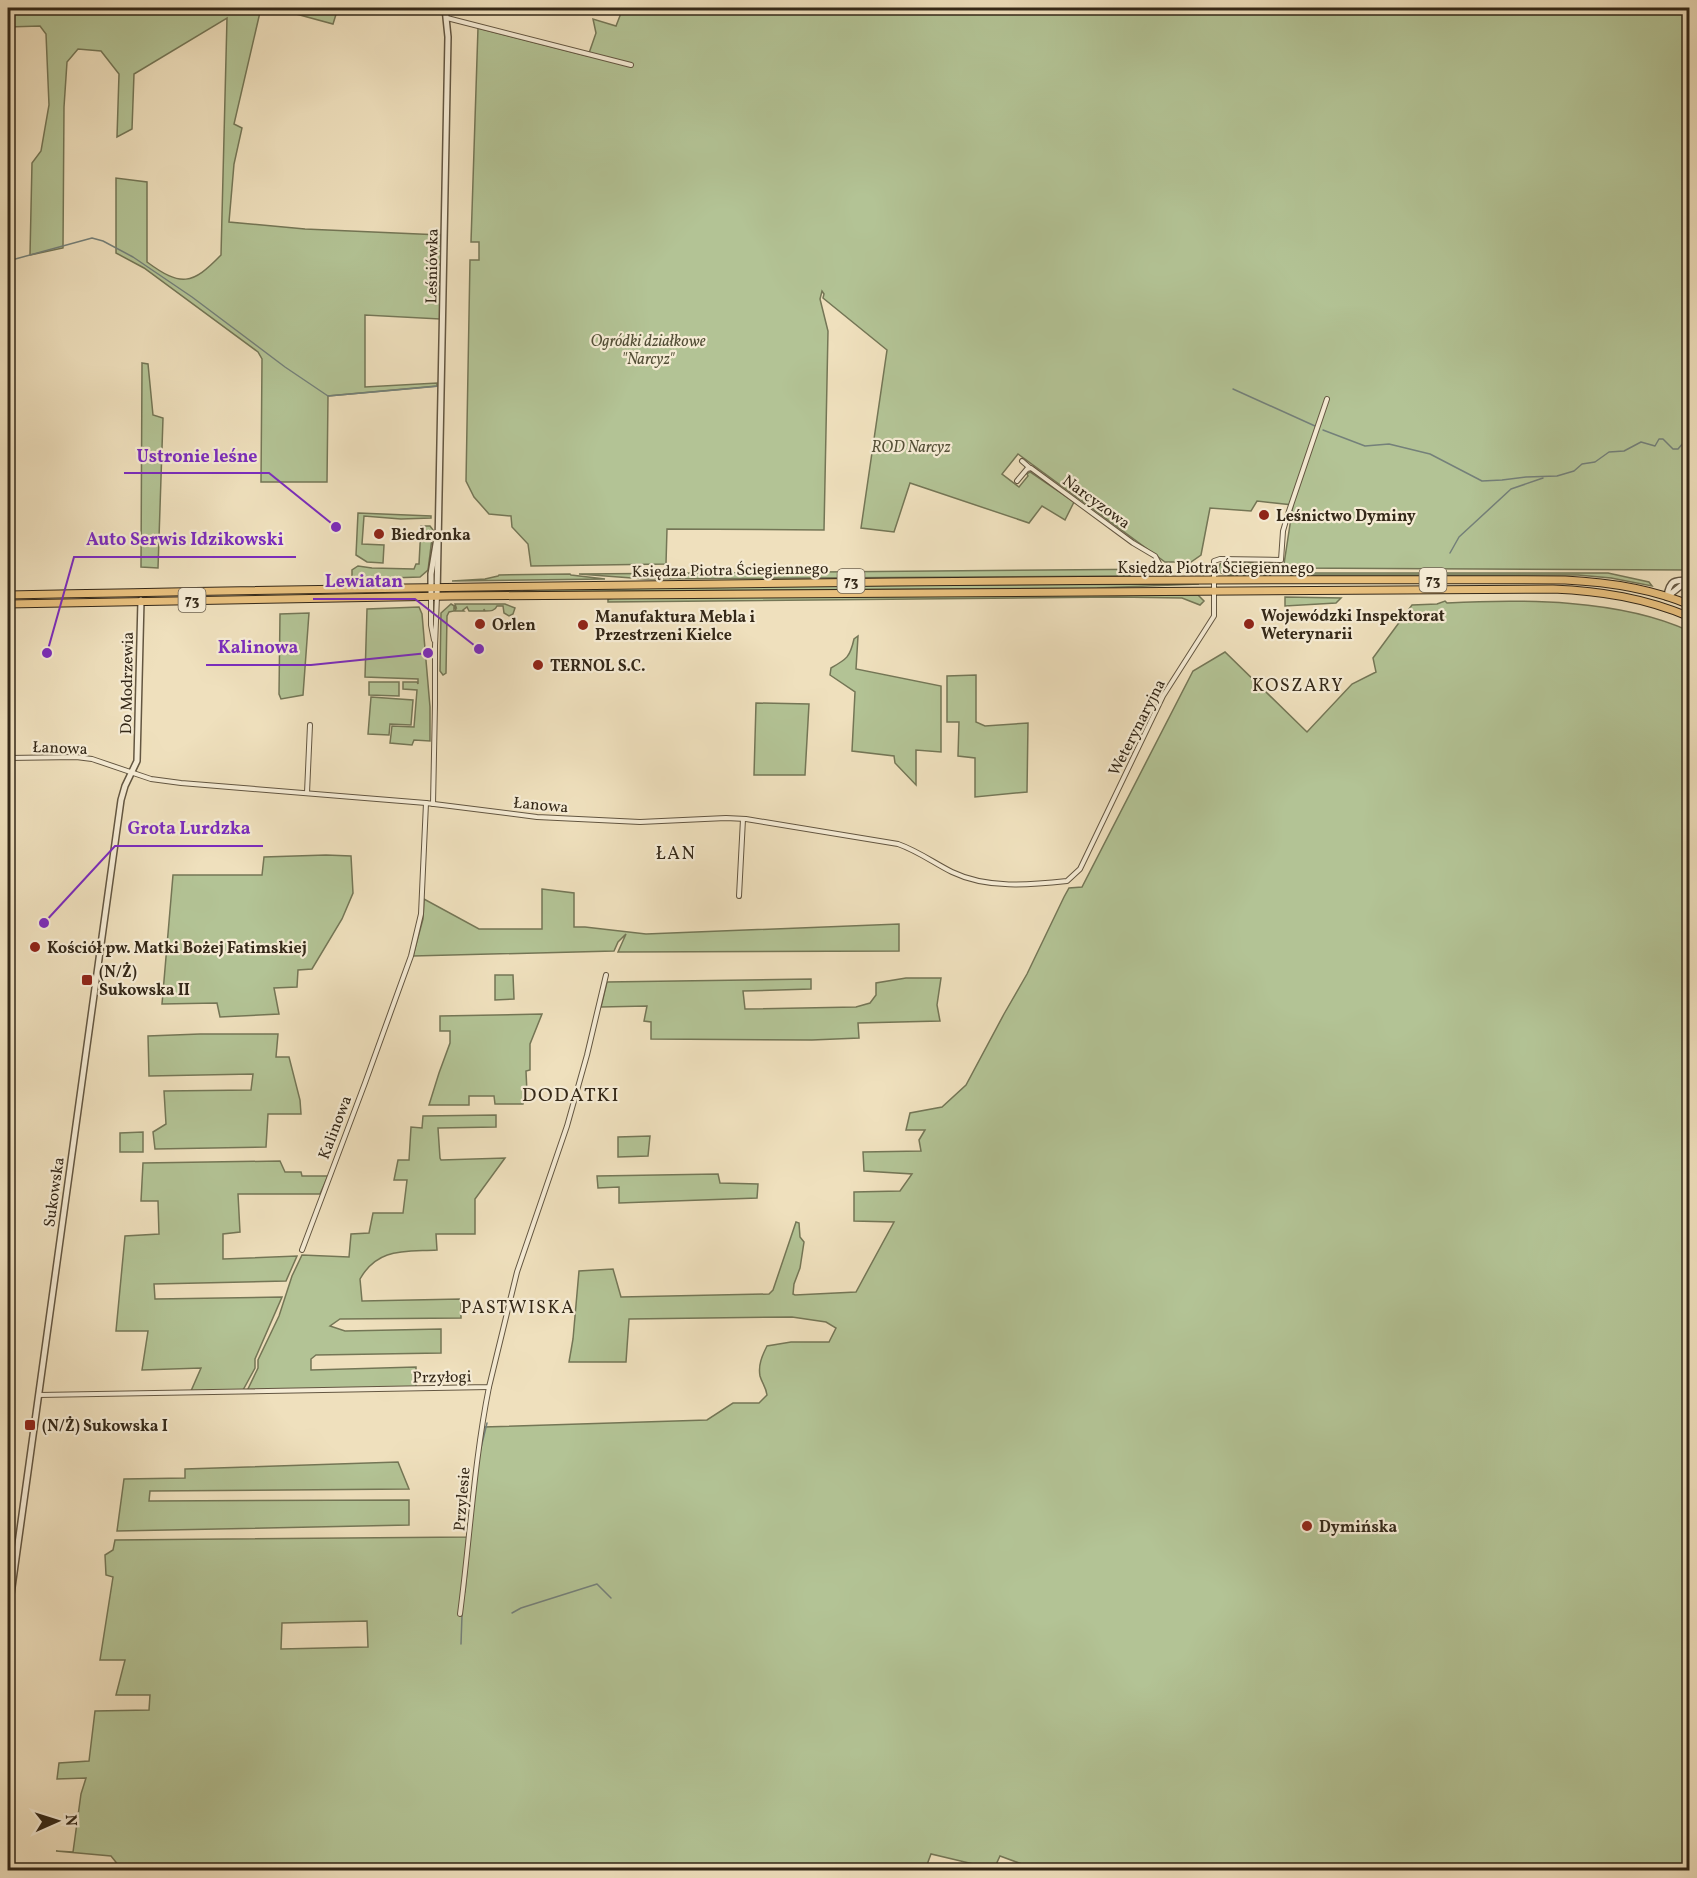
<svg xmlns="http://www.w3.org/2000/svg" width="1697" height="1878" viewBox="0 0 1697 1878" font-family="Vollkorn,serif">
  <rect width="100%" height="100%" fill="#efe0bd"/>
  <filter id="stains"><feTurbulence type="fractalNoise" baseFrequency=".00333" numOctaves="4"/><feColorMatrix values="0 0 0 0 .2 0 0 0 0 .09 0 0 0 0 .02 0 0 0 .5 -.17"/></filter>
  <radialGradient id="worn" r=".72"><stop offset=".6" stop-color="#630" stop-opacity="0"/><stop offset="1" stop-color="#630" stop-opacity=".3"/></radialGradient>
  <g fill="#b3c395" stroke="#747656" stroke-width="1.5" fill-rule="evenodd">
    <path d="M8,8H261L234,124L242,128L234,164L229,222L305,229L441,235L440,319L365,315V387L437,383V386L328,396L327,482H261L262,359L258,352L144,268L116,253V178L147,182V262C181,287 192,285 221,255L227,18L134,74L132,129L117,137L119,74L101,51L78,49L67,62L64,107L63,248L30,255L32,163L41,151L49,105L46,34L40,26L8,27Z"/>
    <path d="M274,8H338L333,24Z"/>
    <path d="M623,8H1689V570L1289,568L1284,564L1293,505L1257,501L1251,511L1210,508L1201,555L1191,562H1165L1018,454L1002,474L1019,487L1028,476L1027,474L1030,472L1074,502L1065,520L1042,506L1029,523L910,483L894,532L861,528L887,350L823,298L824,294L822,291L820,299L828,331L824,530L667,529L666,564L531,566L528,544L512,527L511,516L489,514L474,497L466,481L470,260H479V242H471L478,28L588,56L596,33L593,19L616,26Z"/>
    <path d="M142,363L148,364L153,415L163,418L158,568L141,567Z"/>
    <path d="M358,513L431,516V518L401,519L364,516L362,544L384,545L383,563L367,562L356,555Z"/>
    <path d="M421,526H430L433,530L428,570L420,577L362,579L352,577V570L358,566L372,568L414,569L416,564H419Z"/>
    <path d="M1224,562L1280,563V573H1608L1649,582L1652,586L1611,578L1578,575H1226L1221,573L1219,570L1220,564Z"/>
    <path d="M1170,569V574H1131L1130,576H1119L645,579L579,574Z"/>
    <path d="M570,574L571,575L605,579L452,581L485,579L498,576L499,575Z"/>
    <path d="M1199,584L1097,588L451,592L523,591L548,588L733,586Z"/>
    <path d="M1121,595H1198L1204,601L1200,605L1182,598L1117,597L608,602V599L615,598Z"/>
    <path d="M1285,597L1341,598L1336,603L1285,606Z"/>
    <path d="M1445,601L1447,603C1522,599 1620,599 1689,631V1870H1038L1000,1856L994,1869L931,1854L925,1870H210L211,1865L119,1866L111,1856L56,1851L73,1852L81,1794L86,1778L57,1779L59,1763L89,1761L95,1711L149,1710L150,1695H116L125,1660H100L113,1577L106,1575L105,1555L113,1550L115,1540L470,1537L475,1487L483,1427L707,1420L733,1403H759L767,1395C766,1387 762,1383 760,1376C758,1365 762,1356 767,1346L791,1342H829L836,1328L826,1322L792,1317L629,1319L626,1362H569L573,1339L579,1271L613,1269L621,1297L769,1294L773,1290L796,1222L799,1223L800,1237L804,1242L800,1268L794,1284L793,1294L795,1295L856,1292L894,1222L854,1221V1192L900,1191L912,1174L864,1171L863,1152L921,1151L919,1140L925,1130H906L910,1113L942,1107L966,1085L1004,1014L1027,974L1064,897L1069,888L1082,887L1193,671L1225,652L1307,732L1352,684L1376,672L1373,658L1412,605L1437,604ZM367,1621L368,1647L281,1649L282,1623Z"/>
    <path d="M451,604L456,607L455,604H505L515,608L513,614L509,616L504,613L503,606H497C495,611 491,611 485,611L484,609V611H469L467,607L463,610L464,611H455L456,609L454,607V611L449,612L447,616L446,673L443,675L440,671L441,613Z"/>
    <path d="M419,607L422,614L430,707V741L414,740L412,745L390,743L392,726L414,727L417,690L403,689V682H417L418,684V679L365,677L367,609Z"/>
    <path d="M309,613L303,695L281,699L279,694L280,614Z"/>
    <path d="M858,636L856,669L941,686V752L916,750V785L895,763L894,756L852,751L855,692L830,675L831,668C847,659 850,657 854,639Z"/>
    <path d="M976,675V722L985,726L1028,723L1027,792L975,797V758L958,756L959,722H947V676Z"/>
    <path d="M369,682H399V696L369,695Z"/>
    <path d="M371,697L413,700L411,725L390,724L389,735L368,734Z"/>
    <path d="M756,703L809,704L805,775H754Z"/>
    <path d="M326,855L351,856L353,893L342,919L312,969L298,970L297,987L274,988L279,1014L220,1017L217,1003L162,1004L173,875H262L264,857Z"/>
    <path d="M542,889L574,893V927H585L646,934L899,924V951L618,952L626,934L618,942L614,951L413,956L423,919L424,899L479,929H542Z"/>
    <path d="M495,975H513L514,999L495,1000Z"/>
    <path d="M906,978H941L937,1005L940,1021L858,1023L859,1038L812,1040L651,1039V1022L644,1021L647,1006L601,1007L607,982L811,979V989L743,991L745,1009L856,1007L870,1003L876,995V983Z"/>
    <path d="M542,1014L530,1044V1070L526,1071L527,1093L523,1104H495L494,1096H469V1105H429L439,1073L450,1043V1031H440V1016Z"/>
    <path d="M200,1034H278L276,1057H289L300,1100L301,1114H268L266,1147L155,1149L153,1132L166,1124L164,1091L251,1090L253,1074L149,1076L148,1036Z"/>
    <path d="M496,1115V1127L438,1128L440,1158L441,1160L505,1158L475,1199V1234H436L437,1250C405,1252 378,1247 360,1279L362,1301L461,1299V1318L340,1319L330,1326L345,1331L441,1329V1353L316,1355L311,1359V1370L416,1367V1387L247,1391L258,1368V1360L279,1316L292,1276L302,1255L349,1257L351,1234L369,1233L373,1213H403L407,1180H394L398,1160H409L411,1127L422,1128L423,1116Z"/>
    <path d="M143,1132V1152H120V1133Z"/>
    <path d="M650,1136L648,1156L618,1157V1137Z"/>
    <path d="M280,1161L285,1172H301L302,1176H328L320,1194H238L240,1232L223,1234V1259L297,1256L286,1281L154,1284L155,1299L282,1297L255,1359V1368L243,1390L191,1391L201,1368L142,1370L148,1331H116L125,1236L159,1234L158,1201H141L143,1163Z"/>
    <path d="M718,1174L720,1183L758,1184L757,1198L619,1203V1187L598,1188L597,1176Z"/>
    <path d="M398,1462L409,1489L150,1491L149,1501L409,1500V1525L117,1531L124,1479L185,1478V1469Z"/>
  </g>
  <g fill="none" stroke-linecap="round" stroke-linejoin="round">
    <g stroke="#74807a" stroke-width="1.5">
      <path d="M8,261L92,238L103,241L133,257L192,297L285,367L328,396L440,386"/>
      <path d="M1233,389L1315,426"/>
      <path d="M1323,430L1365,446L1389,444L1430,454L1482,481L1502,480L1526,477L1557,476L1574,471L1582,464L1595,462L1609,452L1624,451L1641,442L1655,446L1659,439H1663L1673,449H1678L1684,442L1690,443"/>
      <path d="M1450,553L1459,537L1511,489L1543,478"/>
      <path d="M480,1452L487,1423"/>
      <path d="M465,1592L472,1519"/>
      <path d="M512,1613L521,1608L597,1584L611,1598"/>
      <path d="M461,1644L462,1615"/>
    </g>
    <g stroke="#635641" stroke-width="6">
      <g id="minor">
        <path d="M447,18L631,65"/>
        <path d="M1022,461L1030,468"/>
        <path d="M1017,481L1027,469L1031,468L1133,543L1155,556L1161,567"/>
        <path d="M431,597V625L434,640"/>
        <path d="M8,758L76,757L92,759L151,779L181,783L426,803L537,817L640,822L726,818L746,819L898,844C918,851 934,863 952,872C987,889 1030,885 1067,881L1080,869L1163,696L1214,616V561L1220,559L1281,560L1283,531L1288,514L1327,399"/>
        <path d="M307,793L310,725"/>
        <path d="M433,804L435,704V646L437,596"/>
        <path d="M739,896L743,819"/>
        <path d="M302,1250L365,1083L411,956L421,914L426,803"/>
        <path d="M39,1395L489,1387L517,1272L567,1126L587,1055L606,975"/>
        <path d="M460,1614C470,1538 474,1462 489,1387"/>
      </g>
    </g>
    <g stroke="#635641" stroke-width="8">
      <g id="tertiary">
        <path d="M431,596V574L437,538"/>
        <path d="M437,596L448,37L445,8"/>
        <path d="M1667,597C1669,580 1674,580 1690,580"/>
        <path d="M1667,597L1687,581"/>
        <path d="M1687,604L1686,591L1690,584"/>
        <path d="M8,1616L121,800L125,786L137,761L141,600"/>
      </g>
    </g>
    <g stroke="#342818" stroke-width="9">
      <g id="primary">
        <path d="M8,595C527,585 1046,578 1565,580C1608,582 1650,588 1690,605"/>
        <path d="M8,604L450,596L1553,589C1601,591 1645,598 1690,617"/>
      </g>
    </g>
    <use href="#minor" stroke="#f5ebd4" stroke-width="4"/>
    <use href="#tertiary" stroke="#f5ebd4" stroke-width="5"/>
    <use href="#primary" stroke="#e8c07e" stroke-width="7"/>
  </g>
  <g fill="#8f2418" stroke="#f5ebd4" stroke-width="2">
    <circle cx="1264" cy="515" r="6"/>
    <circle cx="379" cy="534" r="6"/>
    <circle cx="480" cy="624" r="6"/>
    <circle cx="1249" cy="624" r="6"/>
    <circle cx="583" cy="625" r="6"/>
    <circle cx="538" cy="665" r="6"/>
    <circle cx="35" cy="947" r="6"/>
    <rect x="81" y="974" width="12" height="12" rx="3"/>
    <rect x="24" y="1419" width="12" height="12" rx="3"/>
    <circle cx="1307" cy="1526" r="6"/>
  </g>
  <g text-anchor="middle" stroke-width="4.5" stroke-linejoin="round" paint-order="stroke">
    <g fill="#f5ebd4" stroke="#6e6250" stroke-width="1.5">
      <rect x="1419.5" y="568" width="27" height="24" rx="4.5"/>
      <rect x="837.5" y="569" width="27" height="24" rx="4.5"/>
      <rect x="178.5" y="588" width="27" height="24" rx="4.5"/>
    </g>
    <g font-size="15" font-weight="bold" fill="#342818">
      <text x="1433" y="585">73</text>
      <text x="851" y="586">73</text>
      <text x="192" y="605">73</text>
    </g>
    <g font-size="16" fill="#342818" stroke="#f5ebd4">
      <text transform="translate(431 266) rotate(-89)" y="6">Leśniówka</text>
      <text transform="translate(1097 501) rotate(36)" y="6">Narcyzowa</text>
      <text x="1216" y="573">Księdza Piotra Ściegiennego</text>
      <text transform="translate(730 569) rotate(-1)" y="6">Księdza Piotra Ściegiennego</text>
      <text transform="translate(126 683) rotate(-89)" y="6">Do Modrzewia</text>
      <text transform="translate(1136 727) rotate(-63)" y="6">Weterynaryjna</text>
      <text transform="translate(60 747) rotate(2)" y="6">Łanowa</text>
      <text transform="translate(541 804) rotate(5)" y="6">Łanowa</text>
      <text transform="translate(334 1127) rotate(-69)" y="6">Kalinowa</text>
      <text transform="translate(53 1192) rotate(-82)" y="6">Sukowska</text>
      <text transform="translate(442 1376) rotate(-1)" y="6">Przyłogi</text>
      <text transform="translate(461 1499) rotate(-85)" y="6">Przylesie</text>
    </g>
    <g font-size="16" font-style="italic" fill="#544f37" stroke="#f5ebd4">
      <text x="648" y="346">Ogródki działkowe<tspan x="648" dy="18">"Narcyz"</tspan></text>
      <text x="911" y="452">ROD Narcyz</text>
    </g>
    <g font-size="16" font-weight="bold" fill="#342818" stroke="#f5ebd4" text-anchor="start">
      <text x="1276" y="521">Leśnictwo Dyminy</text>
      <text x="391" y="540">Biedronka</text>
      <text x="1261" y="621">Wojewódzki Inspektorat<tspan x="1261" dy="18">Weterynarii</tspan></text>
      <text x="595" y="622">Manufaktura Mebla i<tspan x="595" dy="18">Przestrzeni Kielce</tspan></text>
      <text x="492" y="630">Orlen</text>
      <text x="550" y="671">TERNOL S.C.</text>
      <text x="47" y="953">Kościół pw. Matki Bożej Fatimskiej</text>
      <text x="99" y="977">(N/Ż)<tspan x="99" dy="18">Sukowska II</tspan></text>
      <text x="42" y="1431">(N/Ż) Sukowska I</text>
      <text x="1319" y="1532">Dymińska</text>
    </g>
    <g font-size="18" letter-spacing="1.5" fill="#342818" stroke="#f5ebd4">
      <text x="1298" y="691">KOSZARY</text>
      <text x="676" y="859">ŁAN</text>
      <text x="518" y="1313">PASTWISKA</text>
    </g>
    <g font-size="20" letter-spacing="1.5" fill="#342818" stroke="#f5ebd4">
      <text x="571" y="1101">DODATKI</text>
    </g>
  </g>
  <path fill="none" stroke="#7b2cbf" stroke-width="2" d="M336 527L269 473H124M47 653L74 557H296M479 649L415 599H313M428 653L311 665H206M44 923L115 846H263"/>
  <g fill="#7b2cbf" stroke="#f5ebd4" stroke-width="2">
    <circle cx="336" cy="527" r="6"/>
    <circle cx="47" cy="653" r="6"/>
    <circle cx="479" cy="649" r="6"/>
    <circle cx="428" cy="653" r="6"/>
    <circle cx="44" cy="923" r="6"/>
  </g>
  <g font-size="18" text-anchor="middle" font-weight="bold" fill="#7b2cbf" stroke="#f5ebd4" stroke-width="4.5" stroke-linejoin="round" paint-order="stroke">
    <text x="197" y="462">Ustronie leśne</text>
    <text x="185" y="545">Auto Serwis Idzikowski</text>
    <text x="364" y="587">Lewiatan</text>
    <text x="258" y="653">Kalinowa</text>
    <text x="189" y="834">Grota Lurdzka</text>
  </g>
  <rect width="1697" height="1878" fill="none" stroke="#efe0bd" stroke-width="30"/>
  <rect x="9" y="9" width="1679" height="1860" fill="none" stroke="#342818" stroke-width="3"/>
  <rect x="15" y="15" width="1667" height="1848" fill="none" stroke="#342818" stroke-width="1.5"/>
  <g transform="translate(57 1821) rotate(87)" stroke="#f5ebd4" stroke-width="4.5" paint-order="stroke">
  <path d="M0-4.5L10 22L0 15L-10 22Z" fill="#342818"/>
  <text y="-9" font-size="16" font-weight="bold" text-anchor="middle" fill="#342818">N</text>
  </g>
  <rect width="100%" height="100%" filter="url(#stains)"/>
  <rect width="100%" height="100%" fill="url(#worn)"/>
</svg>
